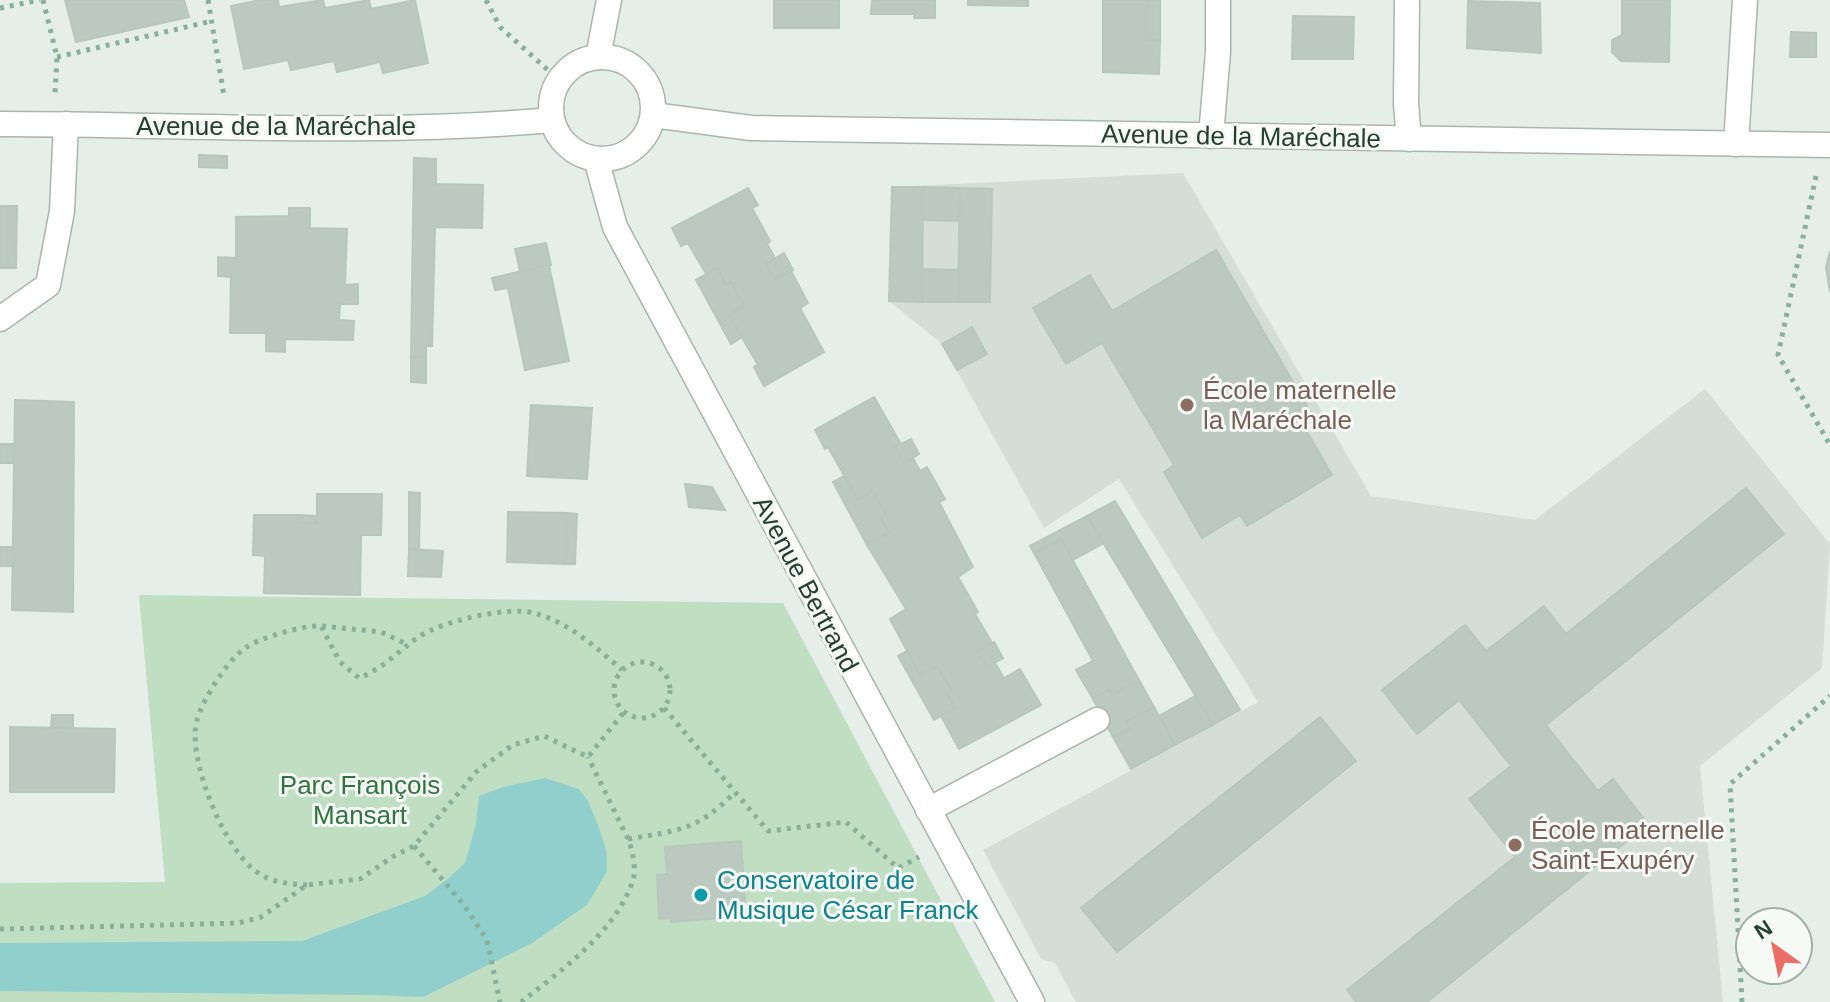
<svg xmlns="http://www.w3.org/2000/svg" width="1830" height="1002" viewBox="0 0 1830 1002" font-family="Helvetica,sans-serif">
  <rect width="100%" height="100%" fill="#e5eee8"/>
  <path fill="#d4ded7" d="M1183,173L1371,496L1535,520L1705,389L1830,544L1822,668L1700,766L1723,1002H1076L1055,963L1041,959L983,850L1258,702L1119,479L1044,528L942,344L889,301L892,187Z"/>
  <path fill="#c0dec2" d="M139,595L783,603L995,1002H0V883L165,882Z"/>
  <path fill="#91cfcd" d="M545,778L579,789L588,801L598,825L607,853V871L587,905L532,943L423,997L373,995L0,991V943L302,941L425,896L450,877L465,863L476,824L479,796L503,787Z"/>
  <g fill="#bbc9c1" stroke="#b8c7be" stroke-width="2">
    <path d="M65,0H184L189,17L76,42Z"/>
    <path d="M261,0H278L279,7L323,0L325,8L369,0L371,9L415,0L428,63L383,73L380,62L337,72L334,61L291,70L288,60L244,69L231,6Z"/>
    <rect x="774" y="0" width="65" height="28"/>
    <path d="M872,0H935V18H914V14H871Z"/>
    <path d="M968,0H1028V6L968,5Z"/>
    <path d="M1103,0H1147V40H1160L1159,74L1103,72Z"/>
    <rect x="1147" y="0" width="13" height="40"/>
    <path d="M1622,0H1670L1669,62L1621,61L1612,52V40L1622,35Z"/>
    <path d="M1468,1L1540,3L1541,53L1467,48Z"/>
    <path d="M1293,16L1354,17L1353,59H1292Z"/>
    <path d="M1791,32L1816,33V57H1790Z"/>
    <path d="M199,155L227,156V168L199,167Z"/>
    <path d="M414,158L436,159V184L483,185L482,228L435,227L432,346H426V357H411Z"/>
    <path d="M892,187H923L922,302L889,301Z"/>
    <path d="M923,187L960,188L959,221L923,220Z"/>
    <path d="M748,188L758,205L752,208L770,241L767,244L775,258L766,264L775,280L791,271L808,303L800,308L824,352L764,386L754,367L758,365L729,315L744,306L731,282L726,285L717,268L706,274L688,243L681,246L672,228Z"/>
    <path d="M960,188L992,189L990,302H958Z"/>
    <path d="M0,206H17L16,268H0Z"/>
    <path d="M289,208H310V228L347,229L345,285L358,284V304H340L339,320L354,321L353,340L285,339V352L266,351V333H230L231,277L218,276V257L236,258V217L289,216Z"/>
    <path d="M546,243L551,265L520,271L515,249Z"/>
    <path d="M1216,250L1317,423L1306,430L1332,475L1247,526L1240,515L1202,538L1164,472L1174,465L1102,343L1066,364L1033,308L1090,275L1112,311Z"/>
    <path d="M1830,251V292L1826,267Z"/>
    <path d="M784,253L793,270L775,280L766,264Z"/>
    <path d="M549,265L569,361L525,370L508,288L495,290L492,278Z"/>
    <path d="M717,268L726,285L731,282L744,306L729,315L742,337L731,344L696,280Z"/>
    <path d="M922,269L959,270L958,302H922Z"/>
    <path d="M972,327L987,354L957,370L942,344Z"/>
    <path d="M411,357H426V383L411,382Z"/>
    <path d="M874,397L901,444L895,447L904,463L913,458L920,471L927,467L945,499L939,502L973,567L958,577L978,612L975,614L992,643L978,651L987,667L995,663L1004,678L1020,669L1041,705L959,749L941,716L955,708L947,693L951,690L937,666L920,675L890,619L906,609L867,545L889,533L881,518L886,515L873,491L858,500L828,447L825,449L815,430Z"/>
    <path d="M15,400L74,402L73,612L12,610Z"/>
    <path d="M531,405L592,408L587,479L527,476Z"/>
    <path d="M911,439L919,454L904,463L895,447Z"/>
    <rect x="0" y="444" width="14" height="19"/>
    <path d="M844,476L858,500L873,491L886,515L881,518L889,533L867,545L833,482Z"/>
    <path d="M685,484L712,487L725,510L689,507Z"/>
    <path d="M1746,488L1784,534L1546,725L1598,791L1613,779L1648,824L1427,1002H1356L1347,990L1515,857L1469,799L1511,766L1459,700L1417,734L1382,690L1465,625L1486,651L1544,606L1566,634Z"/>
    <path d="M409,492L420,493L419,550L409,549Z"/>
    <path d="M317,494H382L381,535H361L360,595L264,593L265,556L253,555L254,515H300L299,522L317,523Z"/>
    <path d="M1115,501L1240,710L1213,725L1087,516Z"/>
    <path d="M508,512L566,513L565,564L507,562Z"/>
    <path d="M566,513L577,514L575,564H565Z"/>
    <path d="M300,515L317,516V523L299,522Z"/>
    <path d="M1087,516L1104,543L1073,560L1061,539L1034,553L1030,546Z"/>
    <path d="M1061,539L1139,680L1112,695L1109,689L1093,699L1076,670L1093,661L1034,553Z"/>
    <rect x="0" y="547" width="13" height="19"/>
    <path d="M409,549L443,551L441,577L408,576Z"/>
    <path d="M994,642L1003,658L987,667L978,651Z"/>
    <path d="M907,651L920,675L937,666L951,690L947,693L955,708L934,720L898,656Z"/>
    <path d="M1139,680L1154,707L1126,722L1130,728L1113,737L1093,699L1109,689L1112,695Z"/>
    <path d="M1195,696L1213,725L1175,745L1159,716Z"/>
    <path d="M1154,707L1175,745L1131,769L1113,737L1130,728L1126,722Z"/>
    <path d="M52,715H73V728L51,727Z"/>
    <path d="M1320,717L1356,761L1117,952L1081,908Z"/>
    <path d="M10,727L115,729L114,792H10Z"/>
    <path d="M741,841L746,916L671,922V918L659,919L657,875L667,874L665,847Z"/>
  </g>
  <g fill="none" stroke-linecap="round" stroke-linejoin="round">
    <g stroke="#a8b6ae" stroke-width="27">
      <g id="minor">
        <path d="M1407,0L1406,104L1409,139"/>
        <circle cx="602" cy="108" r="51"/>
        <path d="M598,57L609,0"/>
        <path d="M653,115L751,128L1830,145"/>
        <path d="M0,124C184,124 369,136 552,120"/>
        <path d="M1211,136L1218,52V0"/>
        <path d="M1736,144L1745,0"/>
        <path d="M596,159L615,227L1032,1002"/>
        <path d="M0,319L48,285L62,211L66,124"/>
        <path d="M928,810L1097,720"/>
      </g>
    </g>
    <g stroke="#88b09b" stroke-width="5" stroke-dasharray="4 6" stroke-linecap="butt">
      <path d="M43,0L57,57L55,93"/>
      <path d="M208,0L224,96"/>
      <path d="M486,0L500,27L559,80"/>
      <path d="M0,8L40,0"/>
      <path d="M57,57L212,21"/>
      <path d="M1816,176L1778,355L1830,445"/>
      <path d="M322,626L381,632L409,645"/>
      <circle cx="642" cy="690" r="28"/>
      <path d="M664,708L768,831L846,822L898,868L919,857"/>
      <path d="M628,839C679,830 697,831 735,792"/>
      <path d="M414,846L464,905L487,940L500,1002"/>
      <path d="M307,885C290,884 274,883 260,874C225,854 186,757 197,720C203,699 227,661 245,648C259,638 303,625 321,626L340,662L359,678C383,669 399,650 420,636C444,621 506,606 534,613C568,622 596,647 622,670"/>
      <path d="M0,929L239,923L261,917L307,885L360,879L394,856L414,846L477,771L513,745L544,736L588,757L624,712"/>
      <path d="M521,1002C562,970 614,933 632,883C637,870 633,852 628,839L588,757"/>
      <path d="M1742,1002L1730,784L1830,696"/>
    </g>
    <use href="#minor" stroke="#fff" stroke-width="24"/>
  </g>
  <g fill="#8d6e63" stroke="#f6faf7" stroke-width="3">
    <circle cx="1187" cy="405" r="8"/>
    <circle cx="1515" cy="845" r="8"/>
  </g>
  <circle fill="#0f9aa8" stroke="#f6faf7" stroke-width="3" cx="701" cy="895" r="8"/>
  <g text-anchor="middle" stroke-width="6" stroke-linejoin="round" paint-order="stroke">
    <g font-size="26" fill="#253f33" stroke="#f6faf7">
      <text x="276" y="135">Avenue de la Maréchale</text>
      <text transform="translate(1241 136) rotate(1)" y="9">Avenue de la Maréchale</text>
      <text transform="translate(806 584) rotate(62)" y="9">Avenue Bertrand</text>
    </g>
    <g font-size="26" fill="#785e54" stroke="#f6faf7" text-anchor="start">
      <text x="1203" y="399">École maternelle<tspan x="1203" dy="30">la Maréchale</tspan></text>
      <text x="1531" y="839">École maternelle<tspan x="1531" dy="30">Saint-Exupéry</tspan></text>
    </g>
    <g font-size="26" fill="#31743e" stroke="#f6faf7">
      <text x="360" y="794">Parc François<tspan x="360" dy="30">Mansart</tspan></text>
    </g>
    <g font-size="26" fill="#0d838f" stroke="#f6faf7" text-anchor="start">
      <text x="717" y="889">Conservatoire de<tspan x="717" dy="30">Musique César Franck</tspan></text>
    </g>
  </g>
  <g transform="translate(1774 946) rotate(327)"><circle r="38" fill="#f6faf7" stroke="#a2afa9" stroke-width="2"/>
  <path d="M0-6L14 30L0 20L-14 30Z" fill="#eb6d66"/>
  <text y="-12" font-size="22" font-weight="bold" text-anchor="middle" fill="#253f33">N</text>
  </g>
</svg>
